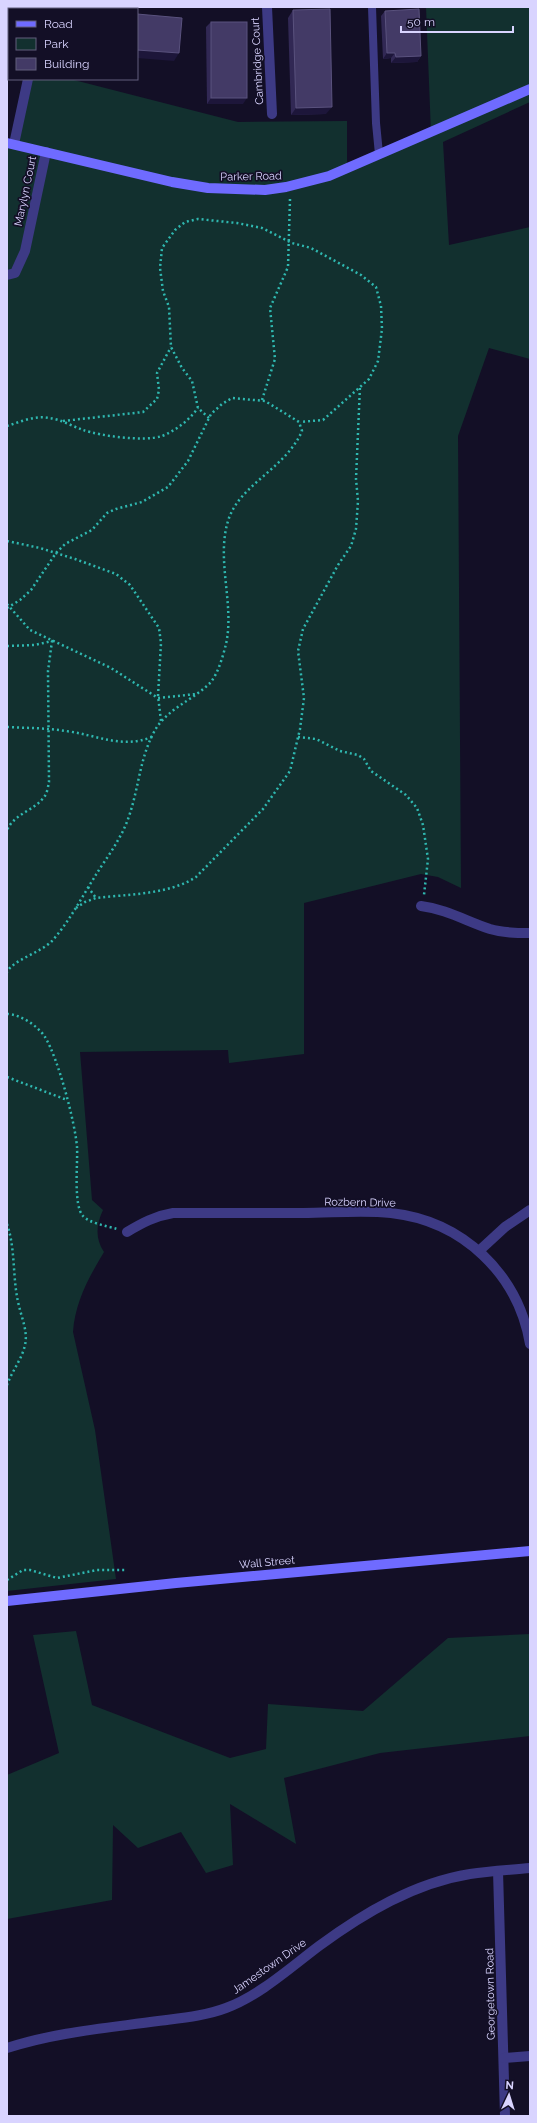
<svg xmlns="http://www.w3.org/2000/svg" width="537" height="2123" viewBox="0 0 537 2123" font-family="Raleway,sans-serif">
  <rect width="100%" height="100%" fill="#130f26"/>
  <g fill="#12302f">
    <path d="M426,7H530V102L443,142L449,245L530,227V359L489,348L458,436L461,888L438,877L421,874L304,903V1054L229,1063L228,1050L80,1052L92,1200L103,1210C96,1225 95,1238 104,1252C89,1277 75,1302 73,1332L95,1430L116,1579L7,1591V143L12,144L27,79H70L238,122L347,121V169L431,133Z"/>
    <path d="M76,1631L92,1705L230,1758L266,1749L268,1704L363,1711L448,1638L530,1634V1736L380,1753L284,1778L296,1844L230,1804L233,1865L206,1873L181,1832L138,1848L113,1825L112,1900L7,1919V1775L59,1753L33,1635Z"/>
  </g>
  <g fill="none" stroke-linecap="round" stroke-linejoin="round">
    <g stroke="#2fb8b0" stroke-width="2.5" stroke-dasharray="2 3" stroke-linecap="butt">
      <path d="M262,400L275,359L270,308L288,267L290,199"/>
      <path d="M209,418L198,408L192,381L182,368L171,347L169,307L163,291L160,268L162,248L175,230L185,222L198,219L237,223L262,228L292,243L311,248L361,275L376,287L381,306L382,329L378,361L369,379L323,420L300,422"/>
      <path d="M63,421L143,412L157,399L159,390L157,373L171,347"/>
      <path d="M7,426C20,422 35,415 49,418C60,419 72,426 83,430C101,436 144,442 162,436C177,430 189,420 198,408"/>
      <path d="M7,541L40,548L75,559L116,574L130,585L159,628L161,643L158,696L161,721"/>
      <path d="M7,604L30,630L111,668L158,698L196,694"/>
      <path d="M7,608L20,600L31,590L56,553L65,544L92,530L107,513L116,509L142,502L168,487L188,461L211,414L222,404L232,398L265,401L299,422L302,431C286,468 241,484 229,518C215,558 235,604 226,644C223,656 218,674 210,683C192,701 166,709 154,732C136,765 139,806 118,840C111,853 101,866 94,878C80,900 69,922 52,941C40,953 13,960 7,972"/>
      <path d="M7,646L35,645L52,641L48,671L49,782C48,787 47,794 44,797C34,811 15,813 7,830"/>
      <path d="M7,727C27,728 47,728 66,731C97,735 121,749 152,737"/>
      <path d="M298,737L316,739L340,751L358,755L364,759L371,771L406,795L417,808L423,825L428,859L424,895"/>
      <path d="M88,887L96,898"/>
      <path d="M76,908L85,902L96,898C128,894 168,895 196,877L263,809L290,771L300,729L304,698L298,651L303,629L338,565L351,546L356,529L358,501L356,479L360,386"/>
      <path d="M7,1014C20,1014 38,1026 45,1037C58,1058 75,1122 77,1147C78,1163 73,1205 83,1216C89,1223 107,1226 117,1229"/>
      <path d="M7,1077L67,1100"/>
      <path d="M7,1224C16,1250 12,1279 19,1306C22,1319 28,1332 25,1345C22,1359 12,1371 7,1385"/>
      <path d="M7,1580L23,1570H30L57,1578L97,1570H125"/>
    </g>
    <path stroke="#3d3a85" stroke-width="8" d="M372,7L376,123L379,154"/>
    <g stroke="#3d3a85" stroke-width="10">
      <path d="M267,7L272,114"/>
      <path d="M44,9V7"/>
      <path d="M14,144L28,79"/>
      <path d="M7,275L15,273L25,251L46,152"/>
      <path d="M421,906C446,909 466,921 490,929C503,933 516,933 530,933"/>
      <path d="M127,1232C142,1223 155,1216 173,1213C216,1213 260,1213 303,1213C332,1213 362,1210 391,1213C463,1221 518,1274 530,1344"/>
      <path d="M480,1250L505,1227L530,1210"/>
      <path d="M498,1871L505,2116"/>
      <path d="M7,2048C56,2032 108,2028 158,2021C181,2018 205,2016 226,2008C259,1996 291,1967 319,1946C364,1913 414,1883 470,1874C490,1871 510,1870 530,1868"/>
      <path d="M504,2058L530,2056"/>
    </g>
    <g stroke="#6f6bff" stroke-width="10">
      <path d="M7,143L172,182L208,188L265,190L286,187L329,176L530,89"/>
      <path d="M7,1601L176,1583L530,1551"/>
    </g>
  </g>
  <g fill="#312854">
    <path d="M293,10L326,114L291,115L288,18Z"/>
    <path d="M385,11L421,56L417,62L391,63V58L383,59L381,16Z"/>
    <path d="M211,22L243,104H207L206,27Z"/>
  </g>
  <g fill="#1d163a">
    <path d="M137,50L179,53L174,61L137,58Z"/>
    <path d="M387,53H395L391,58L383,59Z"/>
    <path d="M421,56L417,62L391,63L396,57Z"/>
    <path d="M211,98H247L243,104H207Z"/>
    <path d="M332,107L326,114L291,115L296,108Z"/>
  </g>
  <g fill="#433a66" stroke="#5a527e">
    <path d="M7,7H12V9H9V25L7,36Z"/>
    <path d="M330,9L332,107L296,108L293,10Z"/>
    <path d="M419,9L421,56L396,57L395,53H387L385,11Z"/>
    <path d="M137,14L182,18L179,53L137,50Z"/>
    <rect x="211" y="22" width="36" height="76"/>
  </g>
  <g text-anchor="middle" stroke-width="3.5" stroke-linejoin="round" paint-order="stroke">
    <g font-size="11" fill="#d9d4ff" stroke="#130f26">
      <text transform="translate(257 61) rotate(-93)" y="4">Cambridge Court</text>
      <text transform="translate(251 176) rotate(-1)" y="4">Parker Road</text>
      <text transform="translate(25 191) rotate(-78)" y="4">Marylyn Court</text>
      <text transform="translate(360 1202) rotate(1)" y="4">Rozbern Drive</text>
      <text transform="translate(267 1562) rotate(-5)" y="4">Wall Street</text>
      <text transform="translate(269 1966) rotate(-35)" y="4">Jamestown Drive</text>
      <text transform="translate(490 1994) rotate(-91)" y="4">Georgetown Road</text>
    </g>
  </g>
  <rect width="537" height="2123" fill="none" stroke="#d9d4ff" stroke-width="16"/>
  <rect x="8" y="8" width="130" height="72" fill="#130f26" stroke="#625e7d"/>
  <rect x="16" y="21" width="20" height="6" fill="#6f6bff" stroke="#625e7d"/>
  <text x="44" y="28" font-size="12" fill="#d9d4ff">Road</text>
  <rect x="16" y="38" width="20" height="12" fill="#12302f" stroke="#625e7d"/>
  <text x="44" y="48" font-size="12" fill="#d9d4ff">Park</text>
  <rect x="16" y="58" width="20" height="12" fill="#433a66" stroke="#625e7d"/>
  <text x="44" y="68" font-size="12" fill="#d9d4ff">Building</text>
  <g transform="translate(509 2095) rotate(4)" stroke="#130f26" stroke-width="3" paint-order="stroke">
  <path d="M0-3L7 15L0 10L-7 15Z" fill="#d9d4ff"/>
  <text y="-6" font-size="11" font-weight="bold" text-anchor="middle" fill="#d9d4ff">N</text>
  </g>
  <path d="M401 26v6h112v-6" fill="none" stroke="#d9d4ff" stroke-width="2"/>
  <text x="407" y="26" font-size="12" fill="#d9d4ff" stroke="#130f26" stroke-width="3" paint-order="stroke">50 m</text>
</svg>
